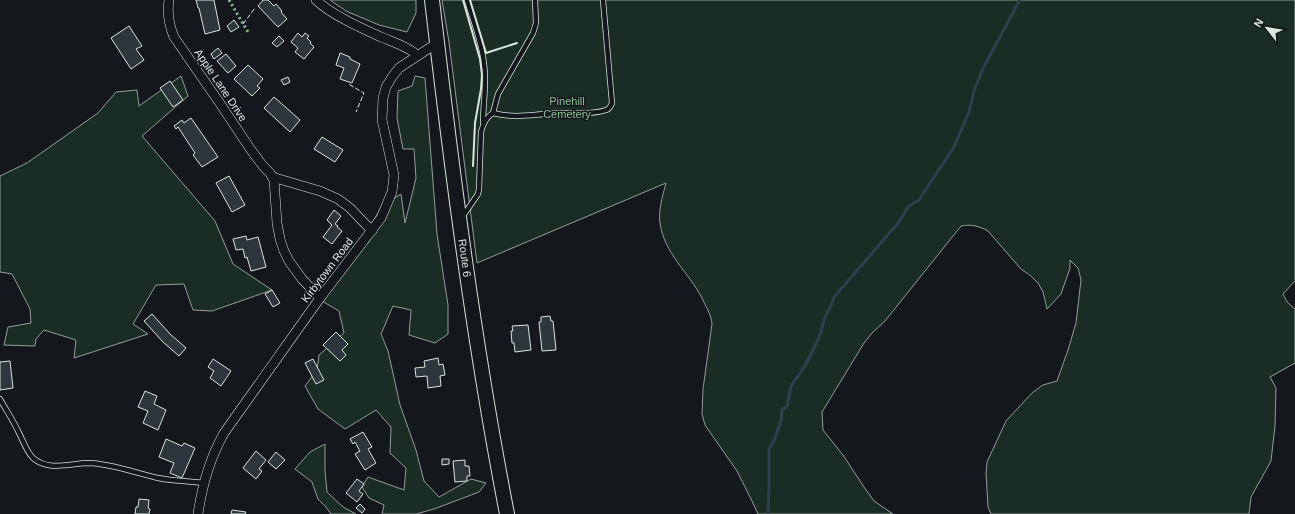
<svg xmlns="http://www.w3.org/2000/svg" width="1295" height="514" viewBox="0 0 1295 514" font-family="Helvetica,sans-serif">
  <rect width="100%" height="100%" fill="#14181c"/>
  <g fill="#1a2d24" stroke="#939e99">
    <path d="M330,0H416V13L407,32L379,25L346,11Z"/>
    <path d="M442,0H1295V281L1283,294L1287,302L1295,309V363L1270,377L1276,388L1275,426L1271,461L1251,497L1249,514H991L988,507L986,473L987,462L1006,421L1032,393L1043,385L1057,381L1068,350L1076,323L1081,280L1078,268L1070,260V268L1061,294L1047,309L1043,292L1038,283L1031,276L1021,269L988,231C979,226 971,224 961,226L885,321L872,333L864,343L822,412L823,430L843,455L864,487L874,501L893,514H758L751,499L737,471L705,425L702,414L703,389L712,324C711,314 706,307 702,298C689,273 664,253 660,223C658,211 663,194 666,183L477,263L449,42Z"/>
    <path d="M181,76L188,96L142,136L215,221L233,264L272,290L212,311L193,310L184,284L156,285L133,324L148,334L74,358L76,340L44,330L36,339L35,346L4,345L8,327L31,323L30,309L12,274L0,272V176L27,163L98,113L116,92L137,90L139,106Z"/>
    <path d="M415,76L425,78L437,234L448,305V334L435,343L409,335L411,310L393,306L381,334L388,351L400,405L416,450L424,481L439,497L471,479L486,483L479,492L434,509L416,514H382L384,505L369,498L362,487L368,477L404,490L406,468L390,453L391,427L376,410L345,429L318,409L305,386L317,370L319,355L344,333L339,311L322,301L360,247L369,242L372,223L383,205L401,194L405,223L416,178L414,149H403L397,118L398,91L412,86Z"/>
    <path d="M325,444V470L327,492L343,507L356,514H331L326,507L318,499L312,482L295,469L310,452Z"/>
  </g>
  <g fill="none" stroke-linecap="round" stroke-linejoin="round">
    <path stroke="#2f3f4d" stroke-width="3" d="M768,514L769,488V449L774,441L781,420L782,410L787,406L791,386L805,366L816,344L821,332L824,320L835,296L898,223L909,206L919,200L954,147L969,112L974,91L983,68L1020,0"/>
  </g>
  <g fill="#2c363c" stroke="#d8e6dc">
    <path d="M196,0H214L220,30L205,34L199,8H198Z"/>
    <path d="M263,0H268L274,6L276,4L282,11L281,12L287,19L278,27L258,6Z"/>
    <path d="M234,20L239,27L231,32L227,26Z"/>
    <path d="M129,26L142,46L136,49L144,60L131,69L111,38Z"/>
    <path d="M298,33L302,37L305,33L309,36L307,38L311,42L310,43L314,47L304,59L295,52L298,48L291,42Z"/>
    <path d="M279,36L284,41L277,47L272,43Z"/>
    <path d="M218,48L222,53L214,59L211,54Z"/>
    <path d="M340,53L350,57V59L360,64L352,83L340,79L344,68L336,65Z"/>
    <path d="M226,54L236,66L228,73L217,61Z"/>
    <path d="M248,65L263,79L257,86L260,88L252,96L234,79Z"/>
    <path d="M288,77L290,82L284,85L281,80Z"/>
    <path d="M170,81L183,100L173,107L160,88Z"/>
    <path d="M274,97L300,120L290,132L264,108Z"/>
    <path d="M191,118L218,157L202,167L193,155L195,153L178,127L176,129L174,126L182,120L184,123Z"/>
    <path d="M322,137L343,150L335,162L314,149Z"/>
    <path d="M229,176L245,205L232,212L216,183Z"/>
    <path d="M334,210L341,216L335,224L338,226L337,227L342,231L332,244L323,237L332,225L327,220Z"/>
    <path d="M246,236L247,240L258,237L266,267L251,271L247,257L245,258L243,249L236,250L233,239Z"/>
    <path d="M272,290L280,303L273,307L265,294Z"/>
    <path d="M152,314L170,334L186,348L179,356L163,342L144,321Z"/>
    <path d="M550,316L551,321H553L556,350L542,351L539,322H541V317Z"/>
    <path d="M528,325L531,350L515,352L514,343H512L511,331H513L512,326Z"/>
    <path d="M336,332L348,344L342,350L346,355L340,361L323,345Z"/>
    <path d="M438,358L439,365L443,364L445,375L440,376L441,386L428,388L427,376L416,377L415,368L425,367L424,361Z"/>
    <path d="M213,359L231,371L221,386L210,378L214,371L208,367Z"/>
    <path d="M313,359L324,380L316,384L305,363Z"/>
    <path d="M10,361L13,388L0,390V362Z"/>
    <path d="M145,391L157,396L154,404L166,410L158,430L143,423L148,411L138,407Z"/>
    <path d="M363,432L372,447L368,449L376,463L365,470L355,454L360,451L355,442L353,444L350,439Z"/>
    <path d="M166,439L182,446L184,443L195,448L182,478L170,473L174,463L159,457Z"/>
    <path d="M256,451L266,460L259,469L262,471L256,479L243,468Z"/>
    <path d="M276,452L285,460L276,469L268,462Z"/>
    <path d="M442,459H449V464L442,465Z"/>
    <path d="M465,460V466H469L470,476H467V481L455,482L453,461Z"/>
    <path d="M357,479L364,484L359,491L363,494L357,502L346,493Z"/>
    <path d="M139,499L149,500L148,508L150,509L149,514H135L136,507H138Z"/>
    <path d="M360,504L365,509L362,513L356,508Z"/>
    <path d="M232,510L246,512L245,514H231Z"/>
  </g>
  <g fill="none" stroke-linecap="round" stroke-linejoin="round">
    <g stroke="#d8e6dc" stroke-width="6">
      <g id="lane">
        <path d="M467,0C473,21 482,42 484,64C487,83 483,104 483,123"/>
        <path d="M493,113L498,94L533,33L536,23L535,0"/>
        <path d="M463,216L478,194L479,189L481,132C483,124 486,117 493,113C516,119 534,114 557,113C571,113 593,115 606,110C610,109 611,106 612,103L603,0"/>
        <path d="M0,399C6,410 13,420 18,431C23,440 26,451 33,458C49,472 71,463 89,463C113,464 136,473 158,478C173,481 189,481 204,483"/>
      </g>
    </g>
    <g stroke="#d8e6dc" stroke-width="10">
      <g id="street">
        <path d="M169,0C167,13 169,25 174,37L219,102L251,150L263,166L270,173L274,180L277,223L280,239L284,251L289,261L302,279L320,298"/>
        <path d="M316,0C332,15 361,28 381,37C393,42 407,46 417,55"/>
        <path d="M272,177L320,191L338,199L350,208L372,231"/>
        <path d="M198,514C202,486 210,458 224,433L320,298L381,218L392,192L394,175L382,120L383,98L386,87L392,77L399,68L437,43"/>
      </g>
    </g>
    <g stroke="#d8e6dc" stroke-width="16">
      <path id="primary" d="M432,0C452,172 474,344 507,514"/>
    </g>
    <use href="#lane" stroke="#14181c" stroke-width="4.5"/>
    <use href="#street" stroke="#14181c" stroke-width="9"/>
    <use href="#primary" stroke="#14181c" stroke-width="14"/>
    <path stroke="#8ac095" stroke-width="3" stroke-dasharray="2 3" stroke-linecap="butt" d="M229,0L248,32"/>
    <g stroke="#d8e6dc" stroke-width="1" stroke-dasharray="5 2" stroke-linecap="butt">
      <path d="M243,24L255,8"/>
      <path d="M350,84V85L364,93L356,112"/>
    </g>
    <g stroke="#d8e6dc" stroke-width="2">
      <path d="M463,0L480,59L482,75L481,89L475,123L473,166"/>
      <path d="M470,0L486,53L517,43"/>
    </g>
  </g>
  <g text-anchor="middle" stroke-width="3" stroke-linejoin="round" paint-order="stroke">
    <g font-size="11" fill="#d8e6dc" stroke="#14181c">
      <text transform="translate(221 85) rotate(56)" y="4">Apple Lane Drive</text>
      <text transform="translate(465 258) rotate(82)" y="4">Route 6</text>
      <text transform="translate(327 270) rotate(-53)" y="4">Kirbytown Road</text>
    </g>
    <g font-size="11" fill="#8ac095" stroke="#14181c">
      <text x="567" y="105">Pinehill<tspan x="567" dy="13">Cemetery</tspan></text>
    </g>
  </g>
  <g transform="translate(1267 28) rotate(301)" stroke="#14181c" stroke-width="3" paint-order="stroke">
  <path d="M0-3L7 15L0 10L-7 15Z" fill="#d8e6dc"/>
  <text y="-6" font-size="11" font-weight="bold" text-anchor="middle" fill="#d8e6dc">N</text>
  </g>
</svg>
